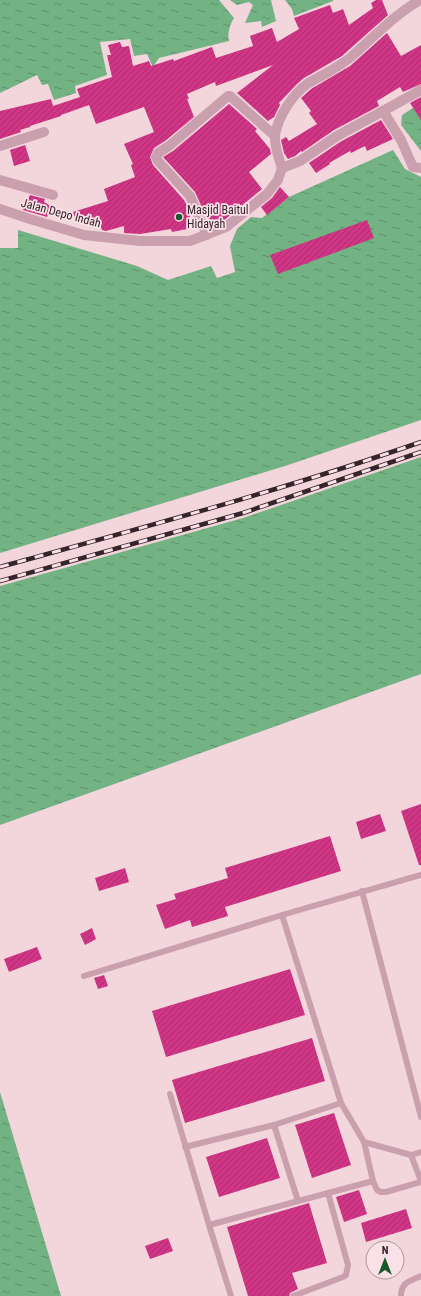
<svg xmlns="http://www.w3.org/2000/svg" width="421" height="1296" viewBox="0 0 421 1296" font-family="'Roboto Condensed',sans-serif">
  <defs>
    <pattern id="water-ripples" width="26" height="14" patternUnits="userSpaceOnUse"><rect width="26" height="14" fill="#72b283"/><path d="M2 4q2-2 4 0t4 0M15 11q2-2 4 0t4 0" fill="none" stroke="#5e916b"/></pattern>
    <pattern id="building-hatch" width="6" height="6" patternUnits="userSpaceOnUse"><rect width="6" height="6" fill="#d13586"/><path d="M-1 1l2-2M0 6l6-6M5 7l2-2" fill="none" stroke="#aa2d6e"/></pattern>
  </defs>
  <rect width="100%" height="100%" fill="#f3d5dc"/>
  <g fill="url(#water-ripples)">
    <path d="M0,0H219L234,18C230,24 227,34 229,41L159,58L153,67L147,54L134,56L130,39L100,42L107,75L75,86L76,93L54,100L48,84L42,85L37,75L0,93Z"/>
    <path d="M230,0H271L276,21L262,27L261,21L245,23L253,5L249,2L237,5Z"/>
    <path d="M285,0H333V1L294,16L292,9Z"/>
    <path d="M421,103V151L401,125L402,115Z"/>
    <path d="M393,150L405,169L421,177V420L285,466L0,553V248H18V230L137,266L168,280L211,266L217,278L235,272L230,246L237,229L251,217L262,218L289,197Z"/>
    <path d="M421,457V674L0,825V586L243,518Z"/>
    <path d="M0,1092L61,1296H0Z"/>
  </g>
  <g fill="url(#building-hatch)">
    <path d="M376,0H382L388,15L342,56L304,78L297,84L279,103L280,105L274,117L268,121L237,93L273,65L216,86L215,82L187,94L189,99H187L194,117L165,141L154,148L150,157L153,165L184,200L188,207L192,228L172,232L171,229L140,234L124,233V226L106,231L102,230L98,217L76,223L73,212L108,201L104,189L135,177L131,165L133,164L124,144L154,132L144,107L96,124L89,105L61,115V116L30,126V127L20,130L21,132L0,139V111L51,99L53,106L80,97L77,89L112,77L107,55H111L108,45L120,42L122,47L129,46L133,66L149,61L151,66L173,59L174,61L212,47L216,58L253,46L250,36L272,28L277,42L299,29L294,18L330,5L333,13L343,9L349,25L373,8L371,3Z"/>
    <path d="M387,33L401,56L421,45V84L403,92L400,87L377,101L379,106L334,130L302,152L301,151L295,156L288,159L284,153L281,140L286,137L289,141L317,124L309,113L311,111L301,98L311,89L350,66Z"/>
    <path d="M421,97V120L410,103Z"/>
    <path d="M229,104L257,129L255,131L270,149L271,154L249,172L262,189L223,221L213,225L205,214L195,192L163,157L173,151Z"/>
    <path d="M381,120L393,139L367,151L365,146L351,153L350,151L329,163L330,164L316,173L309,163L340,142Z"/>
    <path d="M25,145L30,161L14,166L10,150Z"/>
    <path d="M280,187L289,197L267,215L261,207L272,198Z"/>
    <path d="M30,195L45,199L44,202L52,207L47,217L23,210Z"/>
    <path d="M367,220L374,238L278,274L270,255Z"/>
    <path d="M421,804V865H419L401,811Z"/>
    <path d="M380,814L386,831L361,839L356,822Z"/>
    <path d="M330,836L341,871L225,907L228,916L192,927L190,920L165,929L156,905L176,899L174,894L228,878L225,868Z"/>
    <path d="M125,868L129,882L99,891L95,878Z"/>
    <path d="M92,928L96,939L85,945L80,934Z"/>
    <path d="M37,947L42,959L9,972L4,959Z"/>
    <path d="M290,969L305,1015L166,1057L152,1011Z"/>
    <path d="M104,975L108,986L98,989L94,978Z"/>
    <path d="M312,1038L325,1081L185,1123L172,1080Z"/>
    <path d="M334,1113L351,1165L312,1178L295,1125Z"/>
    <path d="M267,1138L280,1178L219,1197L206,1157Z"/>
    <path d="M359,1190L367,1214L344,1222L336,1197Z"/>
    <path d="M309,1203L327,1263L292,1273L298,1289L290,1293L289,1296H248L227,1227Z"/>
    <path d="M406,1209L412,1228L366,1242L361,1223Z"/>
    <path d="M168,1238L173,1251L150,1259L145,1246Z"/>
  </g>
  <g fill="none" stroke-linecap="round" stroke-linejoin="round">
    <g stroke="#cba0ae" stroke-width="6">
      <path d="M362,891L421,1117"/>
      <path d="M282,915L341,1103L364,1142L373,1181L377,1190L381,1192H386L421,1182"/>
      <path d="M84,976L282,915L421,875"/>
      <path d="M170,1094L209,1225L373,1181"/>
      <path d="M274,1125L298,1201"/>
      <path d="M364,1142L411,1155L421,1152"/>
      <path d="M185,1147L274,1125L341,1103"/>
      <path d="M411,1155L421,1181"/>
      <path d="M209,1225L231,1296"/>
      <path d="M293,1296L343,1277L346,1275L348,1265L328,1193"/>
      <path d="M401,1296C401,1282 410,1281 421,1276"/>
    </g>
    <g stroke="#cba0ae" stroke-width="10">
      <path d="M383,111L421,90"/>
      <path d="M0,146L44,132"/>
      <path d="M282,168L300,161L337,136L383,111L401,140L413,167L421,168"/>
      <path d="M0,180L53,195"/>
      <path d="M0,209L30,219L84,235L140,241H190L226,227L267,194L278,180L282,168C279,159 274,145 275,135C278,117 292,95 307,84C322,75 338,68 351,57C374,37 394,15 420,0"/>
      <path d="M207,235L190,196L158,161L156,157L158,153L169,146L228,96H230L275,136"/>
    </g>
    <g stroke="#35242b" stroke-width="4.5">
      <g id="rail">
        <path d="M0,567C141,528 283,490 421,442"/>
        <path d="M0,581L243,513L421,452"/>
      </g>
    </g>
    <use href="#rail" stroke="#fae1e7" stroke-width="3" stroke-dasharray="9" stroke-linecap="butt"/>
  </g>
  <circle fill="#16592a" stroke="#fae1e7" stroke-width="1.5" cx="179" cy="217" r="4"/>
  <g text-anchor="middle" stroke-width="3.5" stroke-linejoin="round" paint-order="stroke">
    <g font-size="12" fill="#35242b" stroke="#fae1e7" text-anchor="start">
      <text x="187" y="214">Masjid Baitul<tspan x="187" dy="14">Hidayah</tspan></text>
    </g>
    <g font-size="12" fill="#35242b" stroke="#fae1e7">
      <text transform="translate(61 213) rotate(15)" y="4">Jalan Depo Indah</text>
    </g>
  </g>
  <g transform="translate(385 1260)"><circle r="19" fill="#fae1e7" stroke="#ab959c"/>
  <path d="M0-3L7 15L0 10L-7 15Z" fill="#16592a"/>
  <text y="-6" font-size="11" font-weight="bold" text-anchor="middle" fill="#35242b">N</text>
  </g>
</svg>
